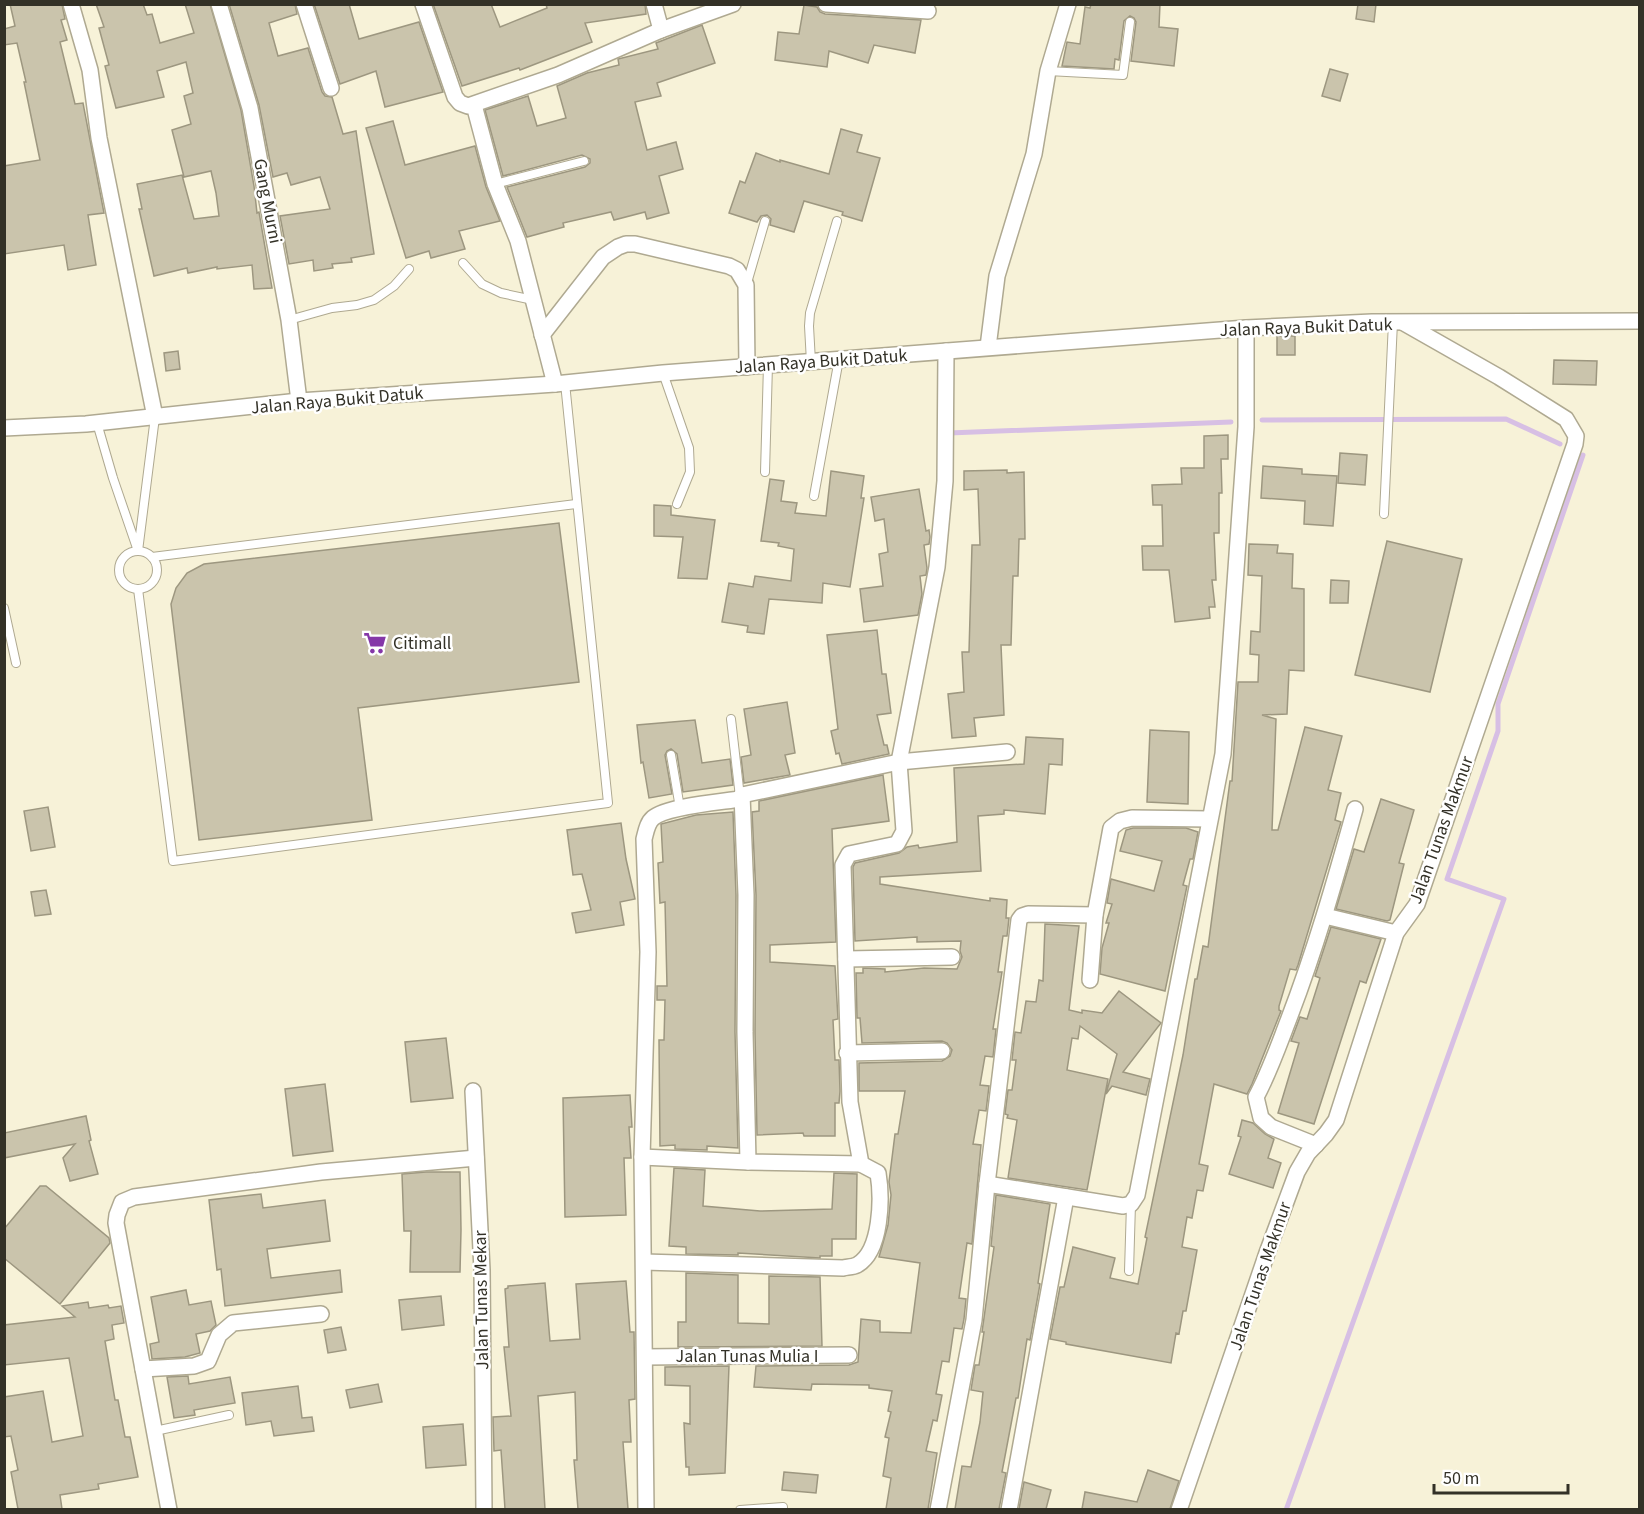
<svg xmlns="http://www.w3.org/2000/svg" width="1644" height="1514" viewBox="0 0 1644 1514" font-family="'Source Sans 3',sans-serif">
  <rect width="100%" height="100%" fill="#f7f2d8"/>
  <g fill="none" stroke-linecap="round" stroke-linejoin="round">
    <g stroke="#d7bfe4" stroke-width="5">
      <path d="M1262,420L1506,419L1560,444"/>
      <path d="M949,433L1231,422"/>
      <path d="M1286,1510L1504,899L1447,879L1498,731V704L1583,455"/>
    </g>
  </g>
  <g fill="#cac4ac" stroke="#9d9780" stroke-width="1.5">
    <path d="M10,4H62L65,19L61,20L67,40L60,42L75,104L83,103L104,213L88,215L96,265L68,270L64,245L4,254V166L40,160L24,82H26L17,43L4,45V29L15,26Z"/>
    <path d="M96,4H143L147,15L152,14L160,43L194,33L185,4H210L241,110L254,186L257,213L259,212L272,288L254,289L252,265L217,269V267L188,273L187,268L154,276L139,209H142L137,184L182,175L194,219L219,216L216,193L211,171L184,177L172,130L191,124L184,96L193,93L186,62L157,71L164,97L116,108L105,66L109,65L99,28L104,27Z"/>
    <path d="M229,4H295L297,14L269,23L278,56L308,48L322,92L325,96L332,97L343,134L356,131L374,254L351,258L352,262L332,264L333,268L314,271L313,260L289,264L280,216L330,209L320,177L291,185L287,173L273,177L259,105Z"/>
    <path d="M314,4H349L359,39L419,22L443,92L385,107L376,71L340,84Z"/>
    <path d="M433,4H491L500,27L547,8L546,4H645L646,14L585,23L592,42L520,70L519,68L462,86Z"/>
    <path d="M1091,4H1160L1159,27L1178,29L1174,66L1131,61L1136,22L1134,18L1130,16L1124,21L1119,60L1115,59L1114,69L1062,66L1067,42L1080,44L1085,7L1090,8Z"/>
    <path d="M1358,4H1376L1374,22L1356,19Z"/>
    <path d="M804,5L817,7L820,12L825,14L921,20L915,53L874,45L868,63L829,51L827,67L775,60L778,32L799,34Z"/>
    <path d="M702,25L715,63L657,83L661,96L635,102L647,150L676,142L683,169L659,176L669,213L647,219L645,212L614,220L611,212L563,223L564,227L527,237L507,187L585,167L590,163V159L582,155L503,176L485,110L528,96L537,126L566,118L557,86L587,73L619,65L618,59L658,49L656,43Z"/>
    <path d="M1330,69L1348,74L1340,101L1322,96Z"/>
    <path d="M393,121L405,165L475,146L486,187L500,221L459,231L465,249L431,258L429,251L406,258L366,128Z"/>
    <path d="M841,129L862,135L857,152L880,158L862,221L842,215L843,212L804,201L794,232L770,225L771,219L767,215L761,216L757,222L729,213L740,181L745,183L756,153L780,162V160L829,174Z"/>
    <rect x="1277" y="336" width="18" height="19"/>
    <path d="M178,351L180,369L166,371L164,353Z"/>
    <path d="M1554,360L1597,361L1596,385L1553,384Z"/>
    <path d="M1228,435V459H1221L1222,493H1219V533H1214L1216,580H1212L1215,607H1209L1210,618L1175,622L1169,570H1143L1142,546H1163L1162,505H1153L1152,485L1182,484L1181,468H1204V436Z"/>
    <path d="M1340,453L1367,455L1365,485L1338,483Z"/>
    <path d="M1263,466L1302,469V474L1337,476L1333,526L1304,524L1305,501L1261,498Z"/>
    <path d="M1007,470V473L1024,472L1025,539H1019L1018,576H1013L1011,645H1001L1004,715L974,718L976,736L952,738L948,694L964,692L962,652H969L972,545H980L978,489L964,490V471Z"/>
    <path d="M831,471L864,476L861,498H864L850,587L823,583L822,603L769,599L764,634L747,632L748,626L722,622L729,583L753,587L755,576L791,581L794,549L778,546L779,543L761,541L770,479L784,481L781,501L797,503L795,513L826,516Z"/>
    <path d="M919,489L926,531L929,530L930,537L929,544L924,545L927,568L926,575L920,576L922,594L918,615L864,622L860,589L883,586L879,554L888,552L884,519L875,521L871,497Z"/>
    <path d="M654,505L671,506V515L715,520L707,579L678,578L683,537L654,536Z"/>
    <path d="M559,523L579,682L358,708L372,820L199,840L171,604L176,588L187,573L204,564Z"/>
    <path d="M1387,541L1462,559L1430,692L1355,675Z"/>
    <path d="M1249,544L1278,545L1277,553L1293,554L1292,588L1304,589V671L1289,670L1287,714L1262,715L1276,719L1272,830H1278L1305,727L1342,736L1328,790L1341,793L1335,820L1341,822L1298,965L1296,970L1290,969L1279,1006V1010L1281,1011L1252,1084L1247,1094L1214,1084L1199,1164L1208,1166L1203,1191L1197,1190L1192,1218L1187,1217L1182,1247L1197,1250L1186,1311H1183L1179,1334L1176,1333L1171,1363L1066,1344V1342L1050,1339L1060,1287H1064L1073,1247L1115,1258L1110,1278L1138,1284L1147,1238L1145,1237L1183,1055L1195,979H1197L1203,946L1208,947L1230,781H1232L1238,682H1258L1259,655L1250,654L1251,631L1260,632L1262,576L1248,575Z"/>
    <path d="M1331,580L1349,581L1348,603H1330Z"/>
    <path d="M877,630L882,674H886L891,713L877,715L884,745H887L889,754L842,764L839,753L836,754L831,731L838,729L827,635Z"/>
    <path d="M787,702L795,753L785,755L790,775L744,783L741,757L751,755L744,709Z"/>
    <path d="M695,720L702,763L730,759L733,785L683,792L677,754L671,749L667,751L665,755L672,794L649,798L643,762L641,763L637,725Z"/>
    <path d="M1150,730L1189,732L1188,804L1147,802Z"/>
    <path d="M1026,737L1063,739L1062,765L1049,764L1045,814L1004,810V814L978,816L981,871L880,877V884L990,901V898L1007,900L1006,918H1009L1007,936H1003L998,972H1002L993,1029H996L993,1057L985,1056L980,1085L989,1086L986,1111L979,1110L973,1144L981,1145L972,1244L967,1243L959,1298L966,1299L964,1319L962,1329L954,1328L949,1362L942,1361L936,1394L942,1395L937,1421L933,1420L926,1451L937,1453L928,1509H886L891,1478L883,1476L889,1438L885,1437L891,1412L888,1411L892,1391L869,1388V1385L812,1384L811,1390L754,1387L756,1366L849,1365L858,1362L861,1319L880,1321V1332L911,1333L920,1263L879,1257L888,1225L891,1195L889,1182L895,1134H898L905,1091H859V1063L942,1061L950,1056L952,1050L947,1043L942,1041L862,1043L860,1018H857L856,973H863V968L885,969V972L924,968L957,969L962,957L960,951L961,941L917,942V937L855,941L853,867L855,863L899,853L907,847L918,845L919,848L957,842L954,768L1024,764Z"/>
    <path d="M883,775L889,821L832,829L836,942L770,945V962L835,966L838,1019L833,1020L835,1060H839L840,1091L839,1103H835V1136H804L803,1133L757,1135L755,1032L756,895L752,812L759,811V801Z"/>
    <path d="M1381,799L1414,810L1399,863L1404,864L1390,920L1387,921L1336,909L1354,849L1364,852Z"/>
    <path d="M48,807L55,847L31,851L24,811Z"/>
    <path d="M733,812L736,895L735,1032L738,1148L707,1146V1150L675,1149V1145L660,1146L659,1040H664L665,1000H657V986H667L665,902L660,903L658,863L663,862L661,824L696,815Z"/>
    <path d="M621,823L626,859L635,899L620,902L624,925L576,933L572,913L591,910L582,874L573,875L567,830Z"/>
    <path d="M1133,828H1186L1198,832L1193,859H1190L1183,885L1187,886L1165,991L1100,974L1102,948L1109,923H1106L1112,904L1107,903L1111,879L1154,891L1162,861L1120,851L1126,830Z"/>
    <path d="M46,890L51,914L35,916L31,892Z"/>
    <path d="M1045,924L1079,926L1069,1010L1082,1013V1010L1102,1013L1119,991L1161,1023L1123,1072L1150,1079L1146,1095L1112,1086L1106,1094L1117,1054L1080,1026L1078,1039L1072,1038L1067,1070L1108,1079L1087,1190L1008,1178L1017,1120L1007,1118L1008,1115L1005,1114L1008,1090H1012L1016,1060H1012L1015,1032L1021,1033L1026,1001L1036,1002L1039,980L1043,981Z"/>
    <path d="M1331,927L1381,939L1366,983L1360,981L1314,1124L1278,1113L1299,1043L1291,1041L1300,1017L1307,1019L1320,978L1315,976Z"/>
    <path d="M446,1038L453,1098L411,1102L405,1042Z"/>
    <path d="M325,1084L333,1151L293,1156L285,1089Z"/>
    <path d="M630,1095L632,1127H629L631,1158H624L626,1215L565,1217L563,1098Z"/>
    <path d="M86,1116L91,1140L89,1141L98,1174L70,1181L63,1158L75,1144L4,1158V1133Z"/>
    <path d="M1242,1120L1253,1123L1265,1134L1274,1139L1268,1158L1281,1163L1273,1188L1229,1174L1241,1137L1238,1136Z"/>
    <path d="M674,1168L705,1170L703,1206L760,1211L832,1209L834,1173L857,1174L856,1239H832V1256H820V1258L738,1253V1255L686,1254V1247L669,1246Z"/>
    <path d="M426,1172H460L461,1230L460,1272H410L411,1231H404L402,1174Z"/>
    <path d="M40,1186H46L109,1238L110,1243L60,1304L4,1258V1229Z"/>
    <path d="M261,1194L263,1208L325,1200L330,1241L267,1249L271,1278L340,1270L342,1292L225,1306L221,1269L217,1270L209,1200Z"/>
    <path d="M996,1195L1050,1204L1038,1283L1040,1284L1030,1340L1027,1339L1018,1398H1016L1002,1472L1006,1473L999,1509H955L962,1466L971,1467L980,1422L983,1392L971,1390L975,1365H979L984,1332H982L994,1247L991,1246Z"/>
    <path d="M686,1273L738,1275V1323L769,1324V1276L820,1277L822,1346L678,1347V1322H686Z"/>
    <path d="M626,1281L630,1332H634L635,1399L629,1400L631,1442H623L628,1509H578L574,1460H577L575,1392L538,1396L545,1509H505L501,1450L494,1451L493,1417L511,1416L504,1347H509L505,1289L508,1288V1286L545,1283L550,1341L580,1339L576,1284Z"/>
    <path d="M186,1290L189,1305L211,1301L216,1325L210,1331L196,1334L200,1353L185,1357L152,1359L150,1344L159,1342L151,1297Z"/>
    <path d="M441,1296L444,1325L402,1330L399,1300Z"/>
    <path d="M88,1302L89,1308L108,1305L109,1308L121,1306L124,1323L112,1325L114,1339L105,1341L115,1400H118L125,1437H130L138,1477L98,1484L99,1489L60,1495L62,1509H18L11,1472L18,1470L11,1436L4,1437V1397L43,1391L52,1442L83,1436L69,1358L4,1365V1325L75,1317L62,1306Z"/>
    <path d="M341,1327L346,1350L328,1353L324,1330Z"/>
    <path d="M729,1366L725,1473L689,1475V1467H686L684,1423L690,1424V1386L665,1385V1367Z"/>
    <path d="M188,1376L189,1384L230,1377L235,1403L194,1410L195,1415L174,1418L167,1377Z"/>
    <path d="M378,1384L382,1402L350,1408L346,1390Z"/>
    <path d="M298,1386L302,1418L312,1417L314,1431L274,1436L271,1421L246,1425L242,1393Z"/>
    <path d="M463,1424L466,1465L426,1468L423,1427Z"/>
    <path d="M1148,1470L1179,1481L1170,1509H1082L1085,1492L1137,1502Z"/>
    <path d="M784,1472L818,1475L816,1493L782,1490Z"/>
    <path d="M1024,1482L1051,1490L1046,1509H1019Z"/>
  </g>
  <g fill="none" stroke-linecap="round" stroke-linejoin="round">
    <g stroke="#afa991" stroke-width="10">
      <g id="lane">
        <path d="M1048,71L1123,75L1130,22"/>
        <path d="M495,184L584,161"/>
        <path d="M463,263L482,284L501,293L533,300"/>
        <path d="M747,283L765,221"/>
        <path d="M289,320L332,308L357,305L374,300L394,286L409,269"/>
        <path d="M811,362L809,326L810,313L837,221"/>
        <path d="M663,373L689,448L690,472L677,504"/>
        <path d="M97,423L113,478L138,551L155,417"/>
        <path d="M765,472L768,365"/>
        <path d="M814,496L839,359"/>
        <path d="M1384,514L1393,322"/>
        <circle cx="138" cy="570" r="19"/>
        <path d="M152,557L576,504"/>
        <path d="M138,589L173,861L608,803L565,383"/>
        <path d="M4,608L16,663"/>
        <path d="M731,719L740,797"/>
        <path d="M671,755L680,808"/>
        <path d="M1129,1271L1131,1204"/>
        <path d="M155,1431L229,1415"/>
        <path d="M740,1510L783,1507"/>
      </g>
    </g>
    <g stroke="#afa991" stroke-width="18">
      <g id="street">
        <path d="M71,4L90,70L99,138L155,417"/>
        <path d="M219,4L250,108L289,320L299,401"/>
        <path d="M304,4L331,88"/>
        <path d="M423,4L455,97L460,103L468,106L558,75L661,30L733,4"/>
        <path d="M654,4L661,30"/>
        <path d="M826,4L928,11"/>
        <path d="M474,105L495,184L518,241L555,384"/>
        <path d="M542,335L603,257L618,247L626,244H635L729,266L737,270L746,285L747,367"/>
        <path d="M988,347L997,276L1034,154L1048,71L1068,4"/>
        <path d="M4,428L86,424L299,401L555,384L663,373L1246,328L1372,322L1640,321"/>
        <path d="M742,795L746,895L745,1032L748,1162"/>
        <path d="M1325,916L1396,933"/>
        <path d="M846,959L952,957"/>
        <path d="M1090,980L1095,915L1111,828L1120,821L1132,818L1209,819"/>
        <path d="M847,1053L942,1051"/>
        <path d="M473,1091L482,1270L484,1510"/>
        <path d="M1316,1145L1271,1127L1261,1118L1256,1097C1269,1073 1278,1047 1288,1021C1315,951 1335,881 1355,809"/>
        <path d="M642,1157L748,1162L861,1164"/>
        <path d="M987,1184L1123,1206L1131,1204L1137,1195L1223,754L1246,427V328"/>
        <path d="M644,1262L843,1268C847,1267 853,1267 857,1265C882,1251 882,1197 878,1173L861,1164L850,1102L843,865L849,854L897,844L904,831L899,762L937,567L945,481L946,351"/>
        <path d="M645,1357L849,1355"/>
        <path d="M143,1369L194,1366L208,1361L219,1335L233,1323L321,1314"/>
        <path d="M169,1510L116,1223L117,1215L122,1202L134,1197L321,1172L476,1158"/>
        <path d="M646,1510L642,1157L648,952L644,839C646,832 647,823 653,818C667,806 721,802 740,799L742,795L899,762L1007,752"/>
        <path d="M938,1510L974,1320L987,1184L1019,920L1022,916L1028,914L1095,915"/>
        <path d="M1009,1510L1066,1197"/>
        <path d="M1179,1510L1267,1253L1297,1172L1308,1153L1326,1134L1336,1120L1396,933L1417,904L1575,444L1576,436L1566,419L1499,377L1404,323"/>
      </g>
    </g>
    <use href="#lane" stroke="#fff" stroke-width="8"/>
    <use href="#street" stroke="#fff" stroke-width="15"/>
  </g>
  <defs>
    <g id="supermarket-bare" transform="scale(1.8)"><path d="M-6-5.5h2.5l.6 2H6L4.5 2H-2.5L-4.4-4H-6ZM-1.5 3.2a1.3 1.3 0 1 0 .1 0ZM3 3.2a1.3 1.3 0 1 0 .1 0Z" fill="#8537a8" stroke="#fff" stroke-width="2.5" paint-order="stroke"/></g>
  </defs>
  <g fill-rule="evenodd">
    <use href="#supermarket-bare" x="375" y="643"/>
  </g>
  <g text-anchor="middle" stroke-width="5" stroke-linejoin="round" paint-order="stroke">
    <g font-size="18" fill="#333127" stroke="#fff">
      <text transform="translate(268 201) rotate(79)" y="6">Gang Murni</text>
      <text transform="translate(1306 327) rotate(-2)" y="6">Jalan Raya Bukit Datuk</text>
      <text transform="translate(821 361) rotate(-4)" y="6">Jalan Raya Bukit Datuk</text>
      <text transform="translate(337 400) rotate(-5)" y="6">Jalan Raya Bukit Datuk</text>
      <text transform="translate(1441 830) rotate(-70)" y="6">Jalan Tunas Makmur</text>
      <text transform="translate(1260 1276) rotate(-71)" y="6">Jalan Tunas Makmur</text>
      <text transform="translate(481 1300) rotate(-91)" y="6">Jalan Tunas Mekar</text>
      <text x="747" y="1362">Jalan Tunas Mulia I</text>
    </g>
    <g font-size="18" fill="#333127" stroke="#fff" text-anchor="start">
      <text x="393" y="649">Citimall</text>
    </g>
  </g>
  <rect width="1644" height="1514" fill="none" stroke="#333127" stroke-width="12"/>
  <path d="M1434 1484v9h134v-9" fill="none" stroke="#333127" stroke-width="3"/>
  <text x="1443" y="1484" font-size="18" fill="#333127" stroke="#ffffff" stroke-width="4.5" paint-order="stroke">50 m</text>
</svg>
